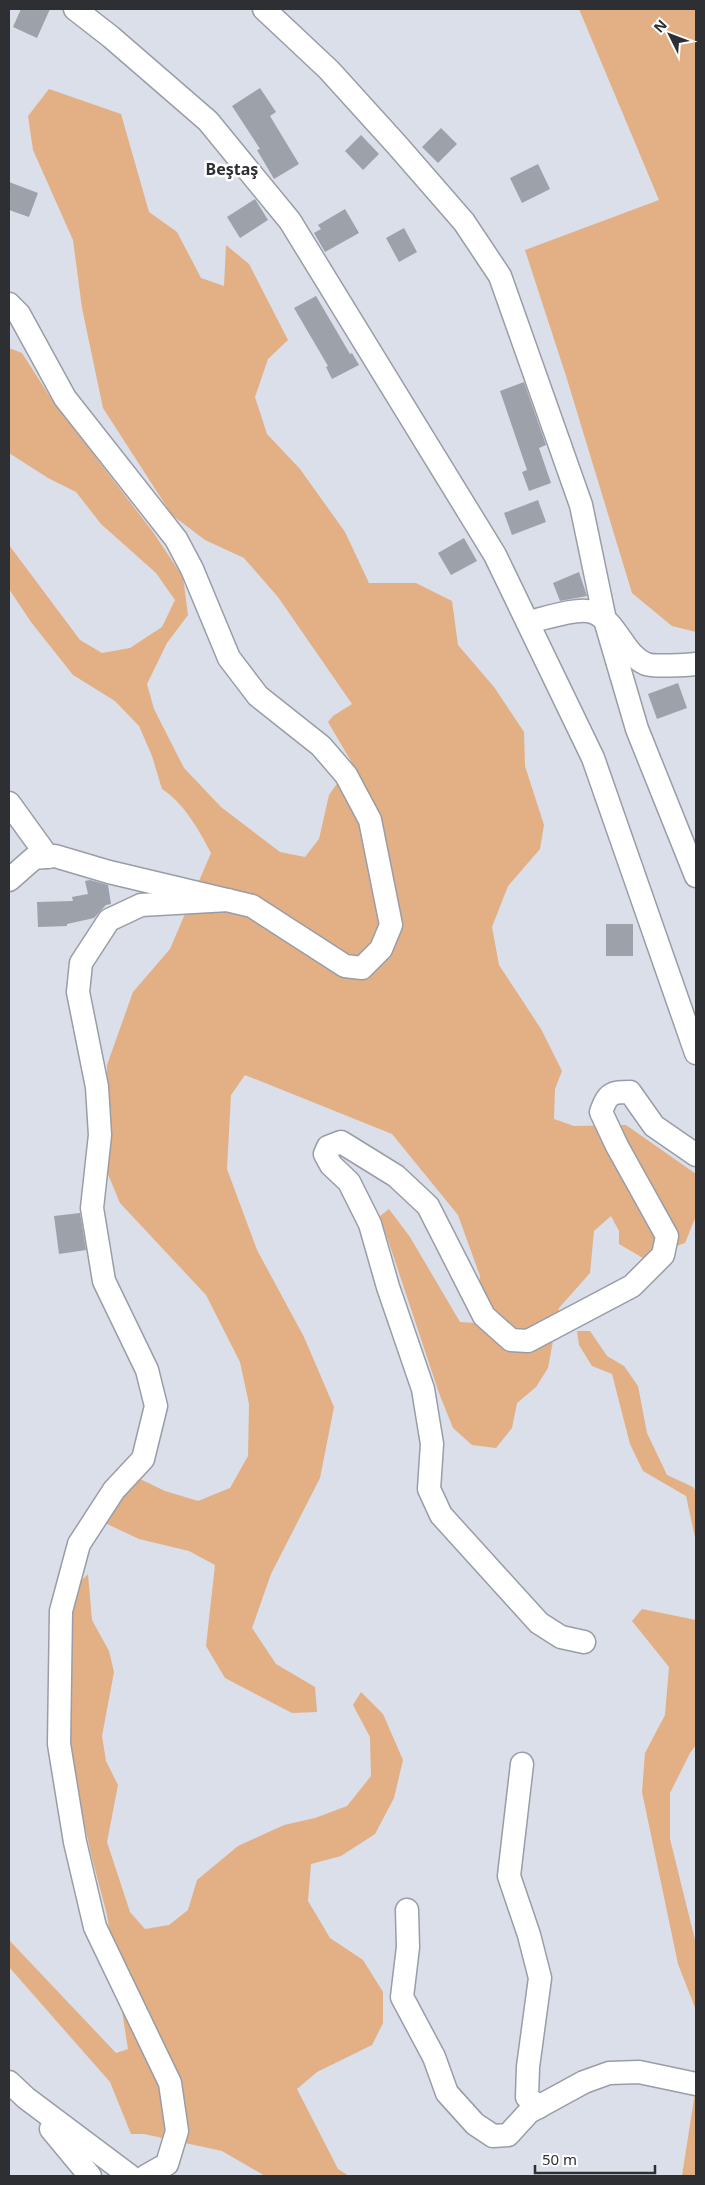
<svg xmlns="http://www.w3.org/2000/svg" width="705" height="2185" viewBox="0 0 705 2185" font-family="'Noto Sans',sans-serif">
  <rect width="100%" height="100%" fill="#dadfe9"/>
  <g fill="#e3af84">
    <path d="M579,9H696V632L672,626L632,593L567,379L525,250L659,200Z"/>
    <path d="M49,89L121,114L149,212L177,232L201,278L224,286L226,245L249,264L288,340L268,359L255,397L267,434L300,469L345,532L369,583H416L452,601L458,645L494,687L524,732L525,766L544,825L540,849L508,886L492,927L499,965L541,1029L562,1071L555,1089L554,1119L574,1126L626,1125L696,1174V1216L685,1243L643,1258L619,1244V1231L611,1216L594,1231L590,1273L559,1308L548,1368L536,1387L517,1403L512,1428L496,1448L472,1445L453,1428L439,1393L380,1216L389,1209L410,1237L460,1322L476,1323L480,1276L458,1215L392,1134L245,1075L231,1095L227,1169L257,1250L304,1337L334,1407L320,1478L271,1574L252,1628L276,1664L315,1687L317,1712L292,1713L225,1678L206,1646L215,1565L189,1551L139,1539L103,1522L113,1506L138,1478L165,1491L198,1501L230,1488L248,1456L249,1404L240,1362L206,1295L120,1203L107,1172V1065L133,992L170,949L211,853C199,830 184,803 162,789L152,756L139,726L115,701L73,675L31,622L9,589V545L80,640L102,653L130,648L162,627L175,600L156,573L101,524L76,492L48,478L9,453V348L22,353L54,403L153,532L183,577L188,615L167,643L147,684L154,709L184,768L221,807L280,852L305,857L319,839L329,795L352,763L328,722L333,716L352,704L278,597L244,558L205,540L172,515L103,408L82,308L73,240L33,150L28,116Z"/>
    <path d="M577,1331H590L607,1356L624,1366L638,1386L647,1433L667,1475L693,1487L696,1492V1542L686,1496L643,1471L630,1444L612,1374L592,1366L579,1345Z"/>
    <path d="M88,1574L92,1620L109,1651L114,1672L102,1736L106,1761L118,1785L107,1842L130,1912L145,1929L169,1925L188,1910L197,1880L238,1846L284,1825L315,1818L347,1806L371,1776L370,1737L353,1705L361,1692L383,1714L403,1760L394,1798L375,1834L341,1856L311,1864L308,1901L330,1938L363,1960L383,1992V2023L372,2045L317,2072L297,2089L338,2169L349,2176H265L222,2151L144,2134H131L110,2082L9,1967V1940L116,2053L128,2049L107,1915L91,1854L69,1753L70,1635L74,1588Z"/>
    <path d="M642,1609L696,1620V1745L690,1753L670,1793V1839L696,1944V2010L678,1964L642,1792L645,1753L665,1715L669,1667L632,1621Z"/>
    <path d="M696,2086V2176H682Z"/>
  </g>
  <g fill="#9ca1aa">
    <path d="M21,9H50L37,38L13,27Z"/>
    <path d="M260,88L276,112L270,116L299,164L274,179L257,150L260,149L232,106Z"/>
    <path d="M441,128L457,144L438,163L422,147Z"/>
    <path d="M361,135L379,154L363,170L345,151Z"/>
    <path d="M538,164L550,189L522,203L510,178Z"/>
    <path d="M9,182L38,193L29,217L9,210Z"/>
    <path d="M255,199L268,220L240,238L227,217Z"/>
    <path d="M345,209L359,233L325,252L314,233L321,229L318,225Z"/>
    <path d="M404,228L417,252L399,262L386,238Z"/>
    <path d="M316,296L350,354L352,353L359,365L332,379L326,367L328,366L294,308Z"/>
    <path d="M524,382L546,445L539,448L551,483L529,491L522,472L527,470L500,391Z"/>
    <path d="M538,500L546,522L512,535L504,513Z"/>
    <path d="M464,538L477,561L451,575L438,553Z"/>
    <path d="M579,572L587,596L560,601L553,583Z"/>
    <path d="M678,683L687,708L657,719L648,694Z"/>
    <path d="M90,880L108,885L111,904L106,905L94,918L67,924V926L38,927L37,902L73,901L72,897L88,894L85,881Z"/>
    <rect x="606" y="924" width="27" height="32"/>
    <path d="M80,1213L86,1250L59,1254L54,1216Z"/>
  </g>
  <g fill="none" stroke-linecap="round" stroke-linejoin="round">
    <g stroke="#999da7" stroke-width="25">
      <g id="minor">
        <path d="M75,9L111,37L208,121L290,221L495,555L593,758L696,1053"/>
        <path d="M264,9L329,70L397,145L464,222L500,276L581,505L605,620L637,729L696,876"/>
        <path d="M9,304L19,314L65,398L176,539L192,569L229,658L258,696L321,746L346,775L370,820L391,925L381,949L362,968L345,966L252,906L109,872L55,856L34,858L9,880"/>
        <path d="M528,622C543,619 578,607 592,612C618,621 622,654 646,664C654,667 687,665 696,664"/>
        <path d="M9,803L48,857"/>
        <path d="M584,1642L561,1637L539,1623L441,1515L429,1489L432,1444L423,1389L388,1287L370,1224L349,1182L331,1165L325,1154L328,1147L341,1142L396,1176L428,1206L484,1316L511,1340L528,1341L632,1286L663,1255L667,1236L617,1146L601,1112C608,1093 611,1092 630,1092L654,1126L696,1155"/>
        <path d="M522,1764L509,1876L529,1935L540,1978L528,2067L527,2097L539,2107"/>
        <path d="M407,1910L408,1947L402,1997L434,2057L447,2093L475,2124L493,2136L508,2135L529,2112L584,2082L609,2073L639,2072L696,2084"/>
        <path d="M9,2082L26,2098L130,2176"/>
        <path d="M51,2129L90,2176"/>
        <path d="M146,2176L167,2164L177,2131L170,2083L95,1927L75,1842L59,1744L61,1611L79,1544L114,1490L143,1459L156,1406L147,1370L104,1281L92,1208L100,1135L97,1087L78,992L81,963L109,920L141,905L228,900"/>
      </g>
    </g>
    <use href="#minor" stroke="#fff" stroke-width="22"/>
  </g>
  <g text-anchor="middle" stroke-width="5" stroke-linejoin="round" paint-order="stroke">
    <g font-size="16" font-weight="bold" fill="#2e2f33" stroke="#fff">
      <text x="232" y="175">Beştaş</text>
    </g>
  </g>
  <rect width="705" height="2185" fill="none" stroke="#2e2f33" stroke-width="20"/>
  <g transform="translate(670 35) rotate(312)" stroke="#ffffff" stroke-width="4" paint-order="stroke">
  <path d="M0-4L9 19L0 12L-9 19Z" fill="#2e2f33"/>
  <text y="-8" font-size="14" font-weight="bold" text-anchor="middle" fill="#2e2f33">N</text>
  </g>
  <path d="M535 2165v8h120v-8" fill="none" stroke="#2e2f33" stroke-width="2.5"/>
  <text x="542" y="2165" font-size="15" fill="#2e2f33" stroke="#ffffff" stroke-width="4" paint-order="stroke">50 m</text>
</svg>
